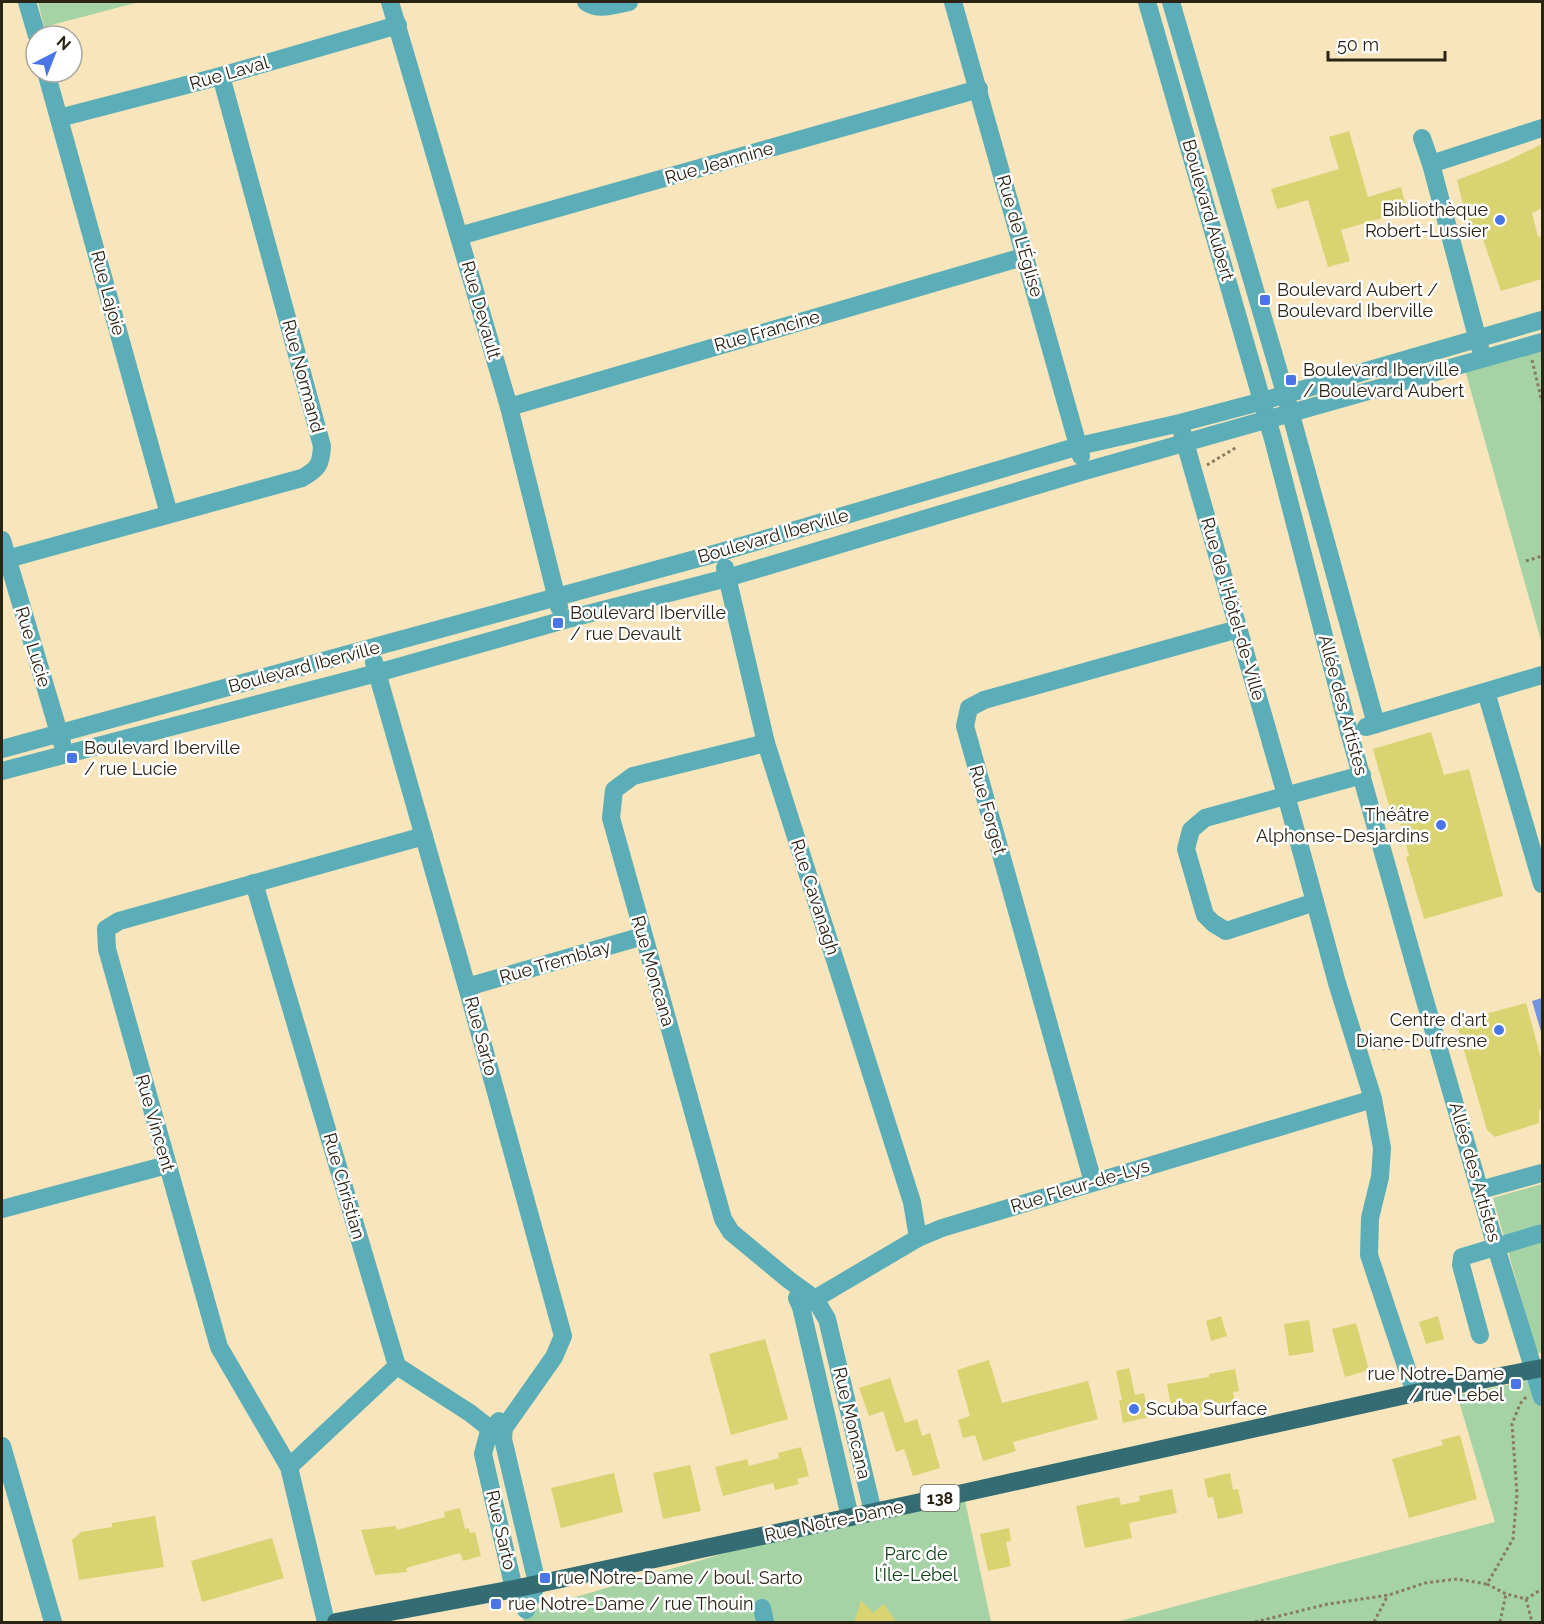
<svg xmlns="http://www.w3.org/2000/svg" width="1544" height="1624" viewBox="0 0 1544 1624" font-family="Raleway,sans-serif">
  <rect width="100%" height="100%" fill="#f8e5bb"/>
  <g fill="#a5d3a6">
    <path d="M38,2H139L44,27Z"/>
    <path d="M1542,341V644L1463,363Z"/>
    <path d="M1542,1184V1352L1537,1354L1493,1198Z"/>
    <path d="M1542,1378V1622H1116L1495,1522L1457,1395Z"/>
    <path d="M964,1496L991,1622H524L521,1613L756,1544Z"/>
  </g>
  <path fill="#7394e1" d="M1542,998V1035L1532,1001Z"/>
  <g fill="#d9d372">
    <path d="M1349,131L1368,197L1401,187L1407,211L1341,230L1350,261L1328,267L1308,200L1277,209L1271,189L1339,169L1329,137Z"/>
    <path d="M1542,144V208L1532,213L1538,237L1542,236V279L1501,291L1480,231L1470,233L1457,180L1507,161Z"/>
    <path d="M1431,732L1444,775L1469,769L1503,896L1424,919L1406,857L1409,856L1400,823L1397,824L1392,805L1389,806L1373,749Z"/>
    <path d="M1526,1003L1542,1062V1109L1539,1110V1123L1495,1137L1487,1130L1456,1022Z"/>
    <path d="M1221,1316L1227,1336L1211,1341L1206,1321Z"/>
    <path d="M1438,1316L1444,1339L1426,1344L1419,1322Z"/>
    <path d="M1309,1320L1314,1352L1289,1356L1284,1324Z"/>
    <path d="M1356,1323L1369,1370L1345,1377L1332,1329Z"/>
    <path d="M765,1339L788,1419L731,1435L709,1354Z"/>
    <path d="M989,1360L1002,1403L1088,1381L1098,1419L1013,1442L1016,1451L983,1461L975,1435L963,1438L958,1420L970,1416L957,1370Z"/>
    <path d="M1129,1368L1135,1395L1144,1393L1149,1417L1123,1423L1119,1400H1122L1116,1371Z"/>
    <path d="M1235,1369L1239,1391L1233,1392L1235,1404L1173,1418L1167,1384L1209,1377V1374Z"/>
    <path d="M890,1378L905,1423L917,1419L922,1436L930,1433L940,1468L913,1476L904,1449L896,1452L883,1411L869,1416L859,1388Z"/>
    <path d="M1460,1435L1477,1499L1409,1518L1392,1459L1443,1445L1441,1440Z"/>
    <path d="M801,1447L809,1476L797,1479L799,1484L775,1490L773,1483L723,1496L715,1467L747,1459L749,1466L779,1458L778,1453Z"/>
    <path d="M690,1465L701,1511L663,1519L653,1473Z"/>
    <path d="M614,1473L623,1512L561,1528L551,1488Z"/>
    <path d="M1230,1473L1233,1490L1238,1489L1243,1513L1218,1519L1213,1497L1208,1498L1204,1479Z"/>
    <path d="M1172,1489L1177,1513L1129,1523L1132,1538L1085,1548L1076,1506L1119,1497L1121,1505L1140,1501L1139,1496Z"/>
    <path d="M460,1508L465,1529L469,1528L470,1533L475,1532L481,1556L463,1561L460,1553L406,1568L407,1572L375,1575L361,1530L396,1526L397,1530L445,1517L444,1512Z"/>
    <path d="M155,1516L164,1567L79,1580L72,1540L81,1532L112,1527V1523Z"/>
    <path d="M1009,1528L1011,1541L1006,1542L1011,1566L988,1571L980,1534Z"/>
    <path d="M272,1538L284,1578L202,1602L191,1561Z"/>
    <path d="M861,1600L873,1613L884,1604L897,1623H854Z"/>
  </g>
  <g fill="none" stroke-linecap="round" stroke-linejoin="round">
    <g stroke="#887c60" stroke-width="3" stroke-dasharray="3 3" stroke-linecap="butt">
      <path d="M1532,360L1542,402"/>
      <path d="M1207,465L1237,447"/>
      <path d="M1526,561L1542,556"/>
      <path d="M1374,1041L1380,1049L1396,1048L1418,1039"/>
      <path d="M1526,1397L1520,1404L1512,1424L1517,1494L1513,1539L1487,1584L1506,1594L1526,1599L1542,1589"/>
      <path d="M1526,1599L1532,1622"/>
      <path d="M1255,1622L1328,1604L1389,1595L1425,1583L1457,1579L1487,1584"/>
      <path d="M1374,1622L1388,1595"/>
      <path d="M1500,1622L1506,1594"/>
    </g>
    <g stroke="#5badb7" stroke-width="18">
      <path d="M27,2L37,36"/>
      <path d="M390,2L509,407L559,607"/>
      <path d="M586,2C599,11 614,5 629,2"/>
      <path d="M953,2L1081,456"/>
      <path d="M1147,2L1273,439L1349,732L1415,966L1496,1247L1542,1397"/>
      <path d="M1171,2L1285,393L1376,724"/>
      <path d="M46,72L169,514"/>
      <path d="M59,118L221,76L398,25"/>
      <path d="M1422,138L1431,164L1480,348"/>
      <path d="M1431,164L1542,128"/>
      <path d="M459,236L979,89"/>
      <path d="M509,407L1026,256"/>
      <path d="M1182,432L1286,795L1337,983L1373,1099L1382,1148L1380,1177L1370,1218L1369,1255L1415,1393"/>
      <path d="M2,540L62,743"/>
      <path d="M7,559L302,478C318,469 321,465 322,446L221,76"/>
      <path d="M725,568L766,743L912,1202L918,1238"/>
      <path d="M374,662L467,987L563,1336L554,1357L504,1428L503,1439L537,1583L526,1610"/>
      <path d="M1486,692L1542,884"/>
      <path d="M1366,727L1542,675"/>
      <path d="M766,743L633,776L614,790L611,818L723,1219L731,1232L789,1280L815,1299L827,1319L873,1512"/>
      <path d="M2,749L721,552L1079,446L1180,423L1263,401L1542,320"/>
      <path d="M2,771L377,673L564,620L727,578L1085,471L1542,342"/>
      <path d="M254,883L397,1366L470,1413L503,1439"/>
      <path d="M1315,902L1226,931L1213,923L1205,915L1186,849L1191,830L1205,818L1362,775"/>
      <path d="M467,987L643,936"/>
      <path d="M1093,1182L965,726L969,708L984,700L1238,629"/>
      <path d="M1480,1190L1542,1173"/>
      <path d="M2,1209L167,1165"/>
      <path d="M797,1298L801,1307L850,1517"/>
      <path d="M801,1307L918,1238L942,1228L1373,1099"/>
      <path d="M1480,1335L1461,1265L1462,1257L1542,1233"/>
      <path d="M499,1421L489,1431L483,1454L514,1589L522,1603"/>
      <path d="M2,1446L53,1622"/>
      <path d="M289,1467L397,1366"/>
      <path d="M762,1608L765,1622"/>
      <path d="M326,1622L289,1467L219,1347L107,949L106,929L119,921L424,836"/>
    </g>
    <path stroke="#336d73" stroke-width="18" d="M336,1622L514,1589L963,1493L1415,1393L1542,1368"/>
  </g>
  <g fill="#4a75e8" stroke="#fff" stroke-width="2">
    <circle cx="1500" cy="220" r="6"/>
    <rect x="1259" y="294" width="12" height="12" rx="3"/>
    <rect x="1285" y="374" width="12" height="12" rx="3"/>
    <rect x="552" y="617" width="12" height="12" rx="3"/>
    <rect x="66" y="752" width="12" height="12" rx="3"/>
    <circle cx="1441" cy="825" r="6"/>
    <circle cx="1499" cy="1030" r="6"/>
    <rect x="1510" y="1378" width="12" height="12" rx="3"/>
    <circle cx="1134" cy="1409" r="6"/>
    <rect x="539" y="1572" width="12" height="12" rx="3"/>
    <rect x="490" y="1598" width="12" height="12" rx="3"/>
  </g>
  <g text-anchor="middle" stroke-width="5" stroke-linejoin="round" paint-order="stroke">
    <rect fill="#fff" stroke="#6b665a" stroke-width="1.5" x="920.5" y="1485" width="39" height="26" rx="4.5"/>
    <g font-size="16" font-weight="bold" fill="#2b2414">
      <text x="940" y="1504">138</text>
    </g>
    <g font-size="18" fill="#2b2414" stroke="#fff">
      <text transform="translate(229 73) rotate(-16)" y="6">Rue Laval</text>
      <text transform="translate(719 163) rotate(-16)" y="6">Rue Jeannine</text>
      <text transform="translate(1208 210) rotate(74)" y="6">Boulevard Aubert</text>
      <text transform="translate(1020 236) rotate(74)" y="6">Rue de L'Église</text>
      <text transform="translate(108 293) rotate(75)" y="6">Rue Lajoie</text>
      <text transform="translate(481 310) rotate(74)" y="6">Rue Devault</text>
      <text transform="translate(767 331) rotate(-16)" y="6">Rue Francine</text>
      <text transform="translate(303 376) rotate(75)" y="6">Rue Normand</text>
      <text transform="translate(773 536) rotate(-16)" y="6">Boulevard Iberville</text>
      <text transform="translate(1233 609) rotate(74)" y="6">Rue de l'Hôtel-de-Ville</text>
      <text transform="translate(33 647) rotate(73)" y="6">Rue Lucie</text>
      <text transform="translate(304 667) rotate(-15)" y="6">Boulevard Iberville</text>
      <text transform="translate(1343 705) rotate(75)" y="6">Allée des Artistes</text>
      <text transform="translate(988 810) rotate(74)" y="6">Rue Forget</text>
      <text transform="translate(815 897) rotate(72)" y="6">Rue Cavanagh</text>
      <text transform="translate(555 962) rotate(-16)" y="6">Rue Tremblay</text>
      <text transform="translate(653 971) rotate(74)" y="6">Rue Moncana</text>
      <text transform="translate(481 1036) rotate(75)" y="6">Rue Sarto</text>
      <text transform="translate(155 1123) rotate(74)" y="6">Rue Vincent</text>
      <text transform="translate(1475 1172) rotate(74)" y="6">Allée des Artistes</text>
      <text transform="translate(344 1186) rotate(74)" y="6">Rue Christian</text>
      <text transform="translate(1080 1186) rotate(-17)" y="6">Rue Fleur-de-Lys</text>
      <text transform="translate(852 1423) rotate(77)" y="6">Rue Moncana</text>
      <text transform="translate(834 1521) rotate(-12)" y="6">Rue Notre-Dame</text>
      <text transform="translate(501 1530) rotate(77)" y="6">Rue Sarto</text>
    </g>
    <g font-size="18" fill="#2b2414" stroke="#fff" text-anchor="start">
      <text x="1488" y="216" text-anchor="end">Bibliothèque<tspan x="1488" dy="21">Robert-Lussier</tspan></text>
      <text x="1277" y="296">Boulevard Aubert /<tspan x="1277" dy="21">Boulevard Iberville</tspan></text>
      <text x="1303" y="376">Boulevard Iberville<tspan x="1303" dy="21">/ Boulevard Aubert</tspan></text>
      <text x="570" y="619">Boulevard Iberville<tspan x="570" dy="21">/ rue Devault</tspan></text>
      <text x="84" y="754">Boulevard Iberville<tspan x="84" dy="21">/ rue Lucie</tspan></text>
      <text x="1429" y="821" text-anchor="end">Théâtre<tspan x="1429" dy="21">Alphonse-Desjardins</tspan></text>
      <text x="1487" y="1026" text-anchor="end">Centre d'art<tspan x="1487" dy="21">Diane-Dufresne</tspan></text>
      <text x="1504" y="1380" text-anchor="end">rue Notre-Dame<tspan x="1504" dy="21">/ rue Lebel</tspan></text>
      <text x="1146" y="1415">Scuba Surface</text>
      <text x="557" y="1584">rue Notre-Dame / boul. Sarto</text>
      <text x="508" y="1610">rue Notre-Dame / rue Thouin</text>
    </g>
    <g font-size="18" fill="#0f4317" stroke="#fff">
      <text x="916" y="1560">Parc de<tspan x="916" dy="21">l'Île-Lebel</tspan></text>
    </g>
  </g>
  <rect width="1544" height="1624" fill="none" stroke="#2b2414" stroke-width="6"/>
  <g transform="translate(54 54) rotate(42)"><circle r="28" fill="#ffffff" stroke="#aaa7a1" stroke-width="1.5"/>
  <path d="M0-4.5L10 22L0 15L-10 22Z" fill="#4a75e8"/>
  <text y="-9" font-size="16" font-weight="bold" text-anchor="middle" fill="#2b2414">N</text>
  </g>
  <path d="M1328 51v9h117v-9" fill="none" stroke="#2b2414" stroke-width="3"/>
  <text x="1337" y="51" font-size="18" fill="#2b2414" stroke="#ffffff" stroke-width="4.5" paint-order="stroke">50 m</text>
</svg>
